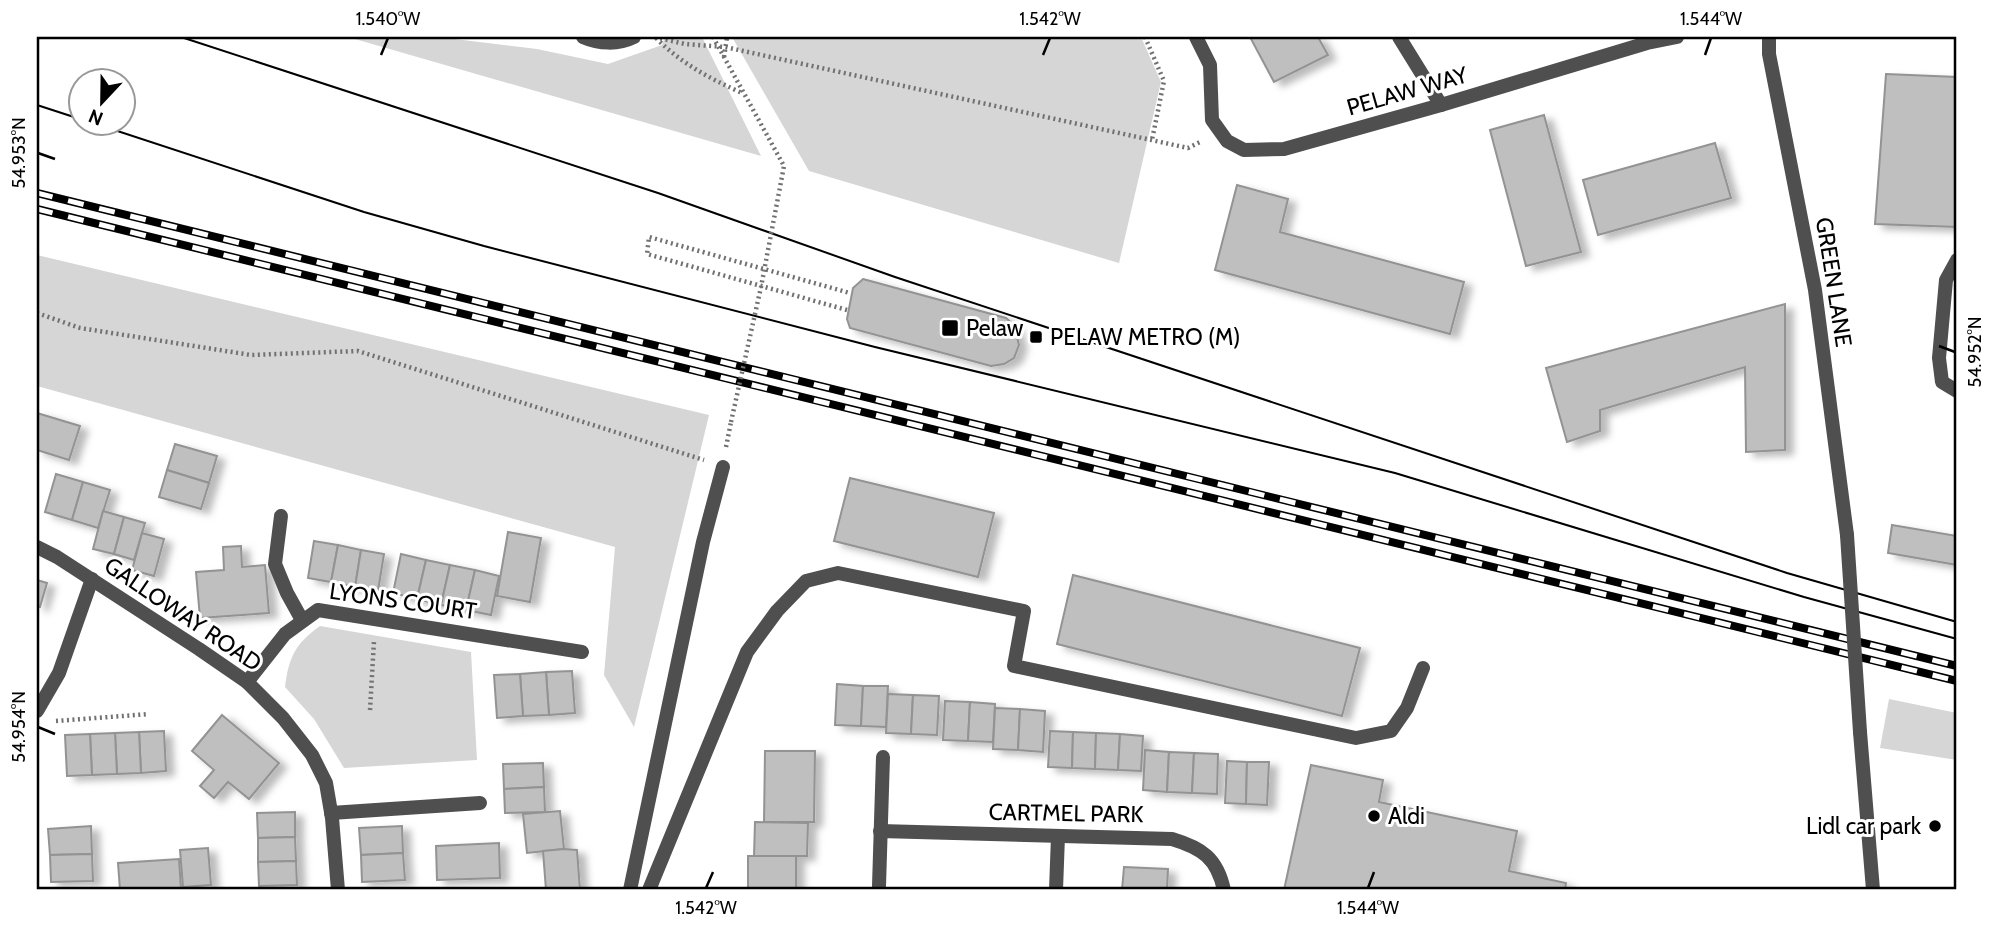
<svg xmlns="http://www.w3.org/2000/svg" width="1994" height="927" viewBox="0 0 1994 927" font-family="Cabin,sans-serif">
  <defs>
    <filter id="shadow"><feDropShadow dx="8" dy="4.5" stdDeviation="3.5" flood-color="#0004"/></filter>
  </defs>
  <rect width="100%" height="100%" fill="#fff"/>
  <g fill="#d6d6d6">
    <path d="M348,37H438L537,49L608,64L662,45L665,37H702L761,156Z"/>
    <path d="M732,37H1141L1161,82L1119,263L809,171Z"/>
    <path d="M37,255L709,415L634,727L604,675L615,547L37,386Z"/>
    <path d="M320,626L471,652L477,760L344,768L314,719L285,687C289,657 295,644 320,626Z"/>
    <path d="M1889,699L1957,713V760L1880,748Z"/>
  </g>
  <g fill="#bfbfbf" stroke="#939393" stroke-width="2" filter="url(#shadow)">
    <path d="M1250,37H1318L1328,55L1274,82Z"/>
    <path d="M1886,74L1957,77V227L1875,224Z"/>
    <path d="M1544,115L1581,252L1526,266L1490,130Z"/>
    <path d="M1715,143L1731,198L1598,235L1583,180Z"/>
    <path d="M1237,185L1288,199L1280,232L1464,282L1450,334L1215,270Z"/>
    <path d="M863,279L1006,318L1014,325L1019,345L1014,358L1004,364L991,366L850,328L847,319L853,288Z"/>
    <path d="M1785,304V450L1746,452L1745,367L1600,410V431L1567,442L1546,368Z"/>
    <path d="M37,413L80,426L69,460L37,450Z"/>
    <path d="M175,444L217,456L209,483L167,470Z"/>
    <path d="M167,470L209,483L201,509L159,497Z"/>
    <path d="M56,474L83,482L72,520L45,512Z"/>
    <path d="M850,478L994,513L978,577L834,541Z"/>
    <path d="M83,482L110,490L98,528L72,520Z"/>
    <path d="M103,511L124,517L114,554L93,549Z"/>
    <path d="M124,517L145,523L134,560L114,554Z"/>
    <path d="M1892,525L1957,536V565L1888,553Z"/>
    <path d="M508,532L541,538L530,602L497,596Z"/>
    <path d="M142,533L164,539L154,576L132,570Z"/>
    <path d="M314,541L338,545L331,582L308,578Z"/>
    <path d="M338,545L361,550L355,587L331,582Z"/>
    <path d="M241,546L242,567L265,565L269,613L200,618L196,572L224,570L223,547Z"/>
    <path d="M361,550L384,554L378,591L355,587Z"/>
    <path d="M401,554L426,560L417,599L393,593Z"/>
    <path d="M426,560L450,565L441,605L417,599Z"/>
    <path d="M450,565L475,570L466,610L441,605Z"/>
    <path d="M475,570L499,576L491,615L466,610Z"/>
    <path d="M1073,575L1360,648L1342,716L1057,644Z"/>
    <path d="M37,580L47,583L40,607L37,606Z"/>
    <path d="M572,671L575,713L549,715L546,672Z"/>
    <path d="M546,672L549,715L523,716L520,674Z"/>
    <path d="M520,674L523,716L497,718L494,675Z"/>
    <path d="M837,684L863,686L861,726L835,725Z"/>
    <path d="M863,686H888L886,727L861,726Z"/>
    <path d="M888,694L913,695L911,734L886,733Z"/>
    <path d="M913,695L939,696L937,735L911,734Z"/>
    <path d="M945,701L970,702L968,741L943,740Z"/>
    <path d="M970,702L995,704L993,742L968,741Z"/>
    <path d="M995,708L1020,709L1018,750L993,749Z"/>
    <path d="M1020,709L1045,711L1043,752L1018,750Z"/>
    <path d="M222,715L279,763L249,799L228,782L214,798L200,786L214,770L192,751Z"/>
    <path d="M164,731L166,771L141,773L139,732Z"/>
    <path d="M1050,731L1073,732L1072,768L1048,767Z"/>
    <path d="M139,732L141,773L117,774L115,733Z"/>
    <path d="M1073,732L1096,733L1095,769L1072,768Z"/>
    <path d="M115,733L117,774L92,775L90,734Z"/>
    <path d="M1096,733L1120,734L1118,770L1095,769Z"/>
    <path d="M90,734L92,775L67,776L65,735Z"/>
    <path d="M1120,734L1143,736L1141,771L1118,770Z"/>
    <path d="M1145,750L1169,752L1167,792L1143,790Z"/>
    <path d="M765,751H815L814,822H764Z"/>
    <path d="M1169,752L1194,753L1192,793L1167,792Z"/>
    <path d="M1194,753L1218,754L1217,794L1192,793Z"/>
    <path d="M1227,761L1247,762L1246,804L1225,803Z"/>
    <path d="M1247,762H1269L1267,805L1246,804Z"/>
    <path d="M543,763L544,787L504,789L503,764Z"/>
    <path d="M1311,765L1383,780L1379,802L1517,831L1509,871L1566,883L1565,890H1284Z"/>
    <path d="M544,787L545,812L505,813L504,789Z"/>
    <path d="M560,811L564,849L527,853L523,814Z"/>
    <path d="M295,812V837L258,838L257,813Z"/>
    <path d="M755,822L808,823L807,856H754Z"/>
    <path d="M91,826L92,854L50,855L48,829Z"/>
    <path d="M402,826L403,853L361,855L359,828Z"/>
    <path d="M295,837L296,861L258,862V838Z"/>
    <path d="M499,843L500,878L437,880L436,846Z"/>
    <path d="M208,848L211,885L183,887L180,850Z"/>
    <path d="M564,849L577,850L580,890H546L543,851Z"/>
    <path d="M403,853L405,880L362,882L361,855Z"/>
    <path d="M92,854L93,881L51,882L50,855Z"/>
    <rect x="748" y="856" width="48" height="34"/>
    <path d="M179,859L181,889L120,890L118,863Z"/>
    <path d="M296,861L297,885L259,886L258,862Z"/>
    <path d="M1124,867L1168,869L1167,890H1122Z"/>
  </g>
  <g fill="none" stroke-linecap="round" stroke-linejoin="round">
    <g stroke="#717171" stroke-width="4.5" stroke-dasharray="2 3.5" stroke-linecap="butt">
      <path d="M655,37L685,44L725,47L1188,148L1200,142"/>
      <path d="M713,37L784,166"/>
      <path d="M1145,37L1164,81L1152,140"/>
      <path d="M656,38C682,64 709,78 742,93"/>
      <path d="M724,57L727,37"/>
      <path d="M847,310L647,254L649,237L850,293"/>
      <path d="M37,313L80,328L251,355L358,351L704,460"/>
      <path d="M726,447L731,422"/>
      <path d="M370,710L374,641"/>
      <path d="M56,721L149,714"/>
    </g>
    <g stroke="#4f4f4f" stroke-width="14">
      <path d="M1196,37L1210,65L1212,120L1227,141L1244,150L1284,149L1441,105L1647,43L1677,37"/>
      <path d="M1399,37L1441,105"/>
      <path d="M1957,260L1946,280L1939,358L1942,382L1957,391"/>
      <path d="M281,516L275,564L287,593L302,620"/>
      <path d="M630,890L703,542L723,467"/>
      <path d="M649,890L747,652L777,611L806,581L838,573L1024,611L1014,666L1356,738L1391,731L1407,708L1423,668"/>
      <path d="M1056,890L1058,836"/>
    </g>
    <g stroke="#4f4f4f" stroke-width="14">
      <path d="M583,37C599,44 618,45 634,37"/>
      <path d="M1769,37V54L1815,290L1847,535"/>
      <path d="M37,547L57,557L199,649L247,682L283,718L312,755L326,783L332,818L338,890"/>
      <path d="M247,682L285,634L318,610L582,652"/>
      <path d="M37,711L59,673L92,579"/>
      <path d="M1860,732L1873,890"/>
      <path d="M331,813L480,803"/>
      <path d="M880,831L1172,839C1202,848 1217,858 1224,890"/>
      <path d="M879,886L883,757"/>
    </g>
    <g stroke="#000" stroke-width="2">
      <path d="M181,37L658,193L895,277L1787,573L1957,622"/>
      <path d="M37,105L80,119"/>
      <path d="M90,122L364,212L484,246L875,347L1395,473L1804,597L1957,639"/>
    </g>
    <g stroke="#000" stroke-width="8">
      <g id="rail">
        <path d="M37,193L1957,666"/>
        <path d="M37,209L1957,681"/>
      </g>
    </g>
    <use href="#rail" stroke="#fff" stroke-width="5" stroke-dasharray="16" stroke-linecap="butt"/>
    <path stroke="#717171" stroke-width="4.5" stroke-dasharray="2 3.5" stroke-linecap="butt" d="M731,422L761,287L784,166"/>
    <path stroke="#4f4f4f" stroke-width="14" d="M1847,535L1860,732"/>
  </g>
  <path fill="none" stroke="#000" stroke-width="2.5" d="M381,55L388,38M1043,55L1050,38M1705,55L1711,38M38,153L55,159M1939,346L1955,352M38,727L55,734M706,888L713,872M1368,888L1374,872"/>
  <g fill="#000" stroke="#fff" stroke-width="2.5">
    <rect x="941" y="319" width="18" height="18" rx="3.5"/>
    <rect x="1029" y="330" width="14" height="14" rx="3.5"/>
    <circle cx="1374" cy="816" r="7"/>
    <circle cx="1935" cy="826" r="7"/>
  </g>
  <g text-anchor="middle" stroke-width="6" stroke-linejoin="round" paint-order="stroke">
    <g font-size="23" fill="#000" stroke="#fff">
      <text transform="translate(1407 91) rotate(-16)" y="8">PELAW WAY</text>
      <text transform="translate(1834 282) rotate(81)" y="8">GREEN LANE</text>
      <text transform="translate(403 601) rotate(8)" y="8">LYONS COURT</text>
      <text transform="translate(183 614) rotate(34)" y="8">GALLOWAY ROAD</text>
      <text transform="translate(1066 813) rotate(1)" y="8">CARTMEL PARK</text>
    </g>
    <g font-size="23" fill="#000" stroke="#fff" text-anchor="start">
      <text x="966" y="336">Pelaw</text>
      <text x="1050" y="345">PELAW METRO (M)</text>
      <text x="1388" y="824">Aldi</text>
      <text x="1921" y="834" text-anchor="end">Lidl car park</text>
    </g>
  </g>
  <rect width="1994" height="927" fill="none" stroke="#ffffff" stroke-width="77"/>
  <g transform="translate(102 102) rotate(202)"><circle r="33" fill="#ffffff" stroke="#999999" stroke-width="2"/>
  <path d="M0-5L12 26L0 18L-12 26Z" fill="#000000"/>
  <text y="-10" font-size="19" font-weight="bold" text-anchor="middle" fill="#000000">N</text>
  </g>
  <rect x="38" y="38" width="1917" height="850" fill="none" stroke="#000" stroke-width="2.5"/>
  <g font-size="18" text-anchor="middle" fill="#000">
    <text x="388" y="25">1.540°W</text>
    <text x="1050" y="25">1.542°W</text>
    <text x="1711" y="25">1.544°W</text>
    <text transform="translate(19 153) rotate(-90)" y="6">54.953°N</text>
    <text transform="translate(1975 352) rotate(-90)" y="6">54.952°N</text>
    <text transform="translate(19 727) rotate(-90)" y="6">54.954°N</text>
    <text x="706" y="914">1.542°W</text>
    <text x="1368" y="914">1.544°W</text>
  </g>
</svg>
